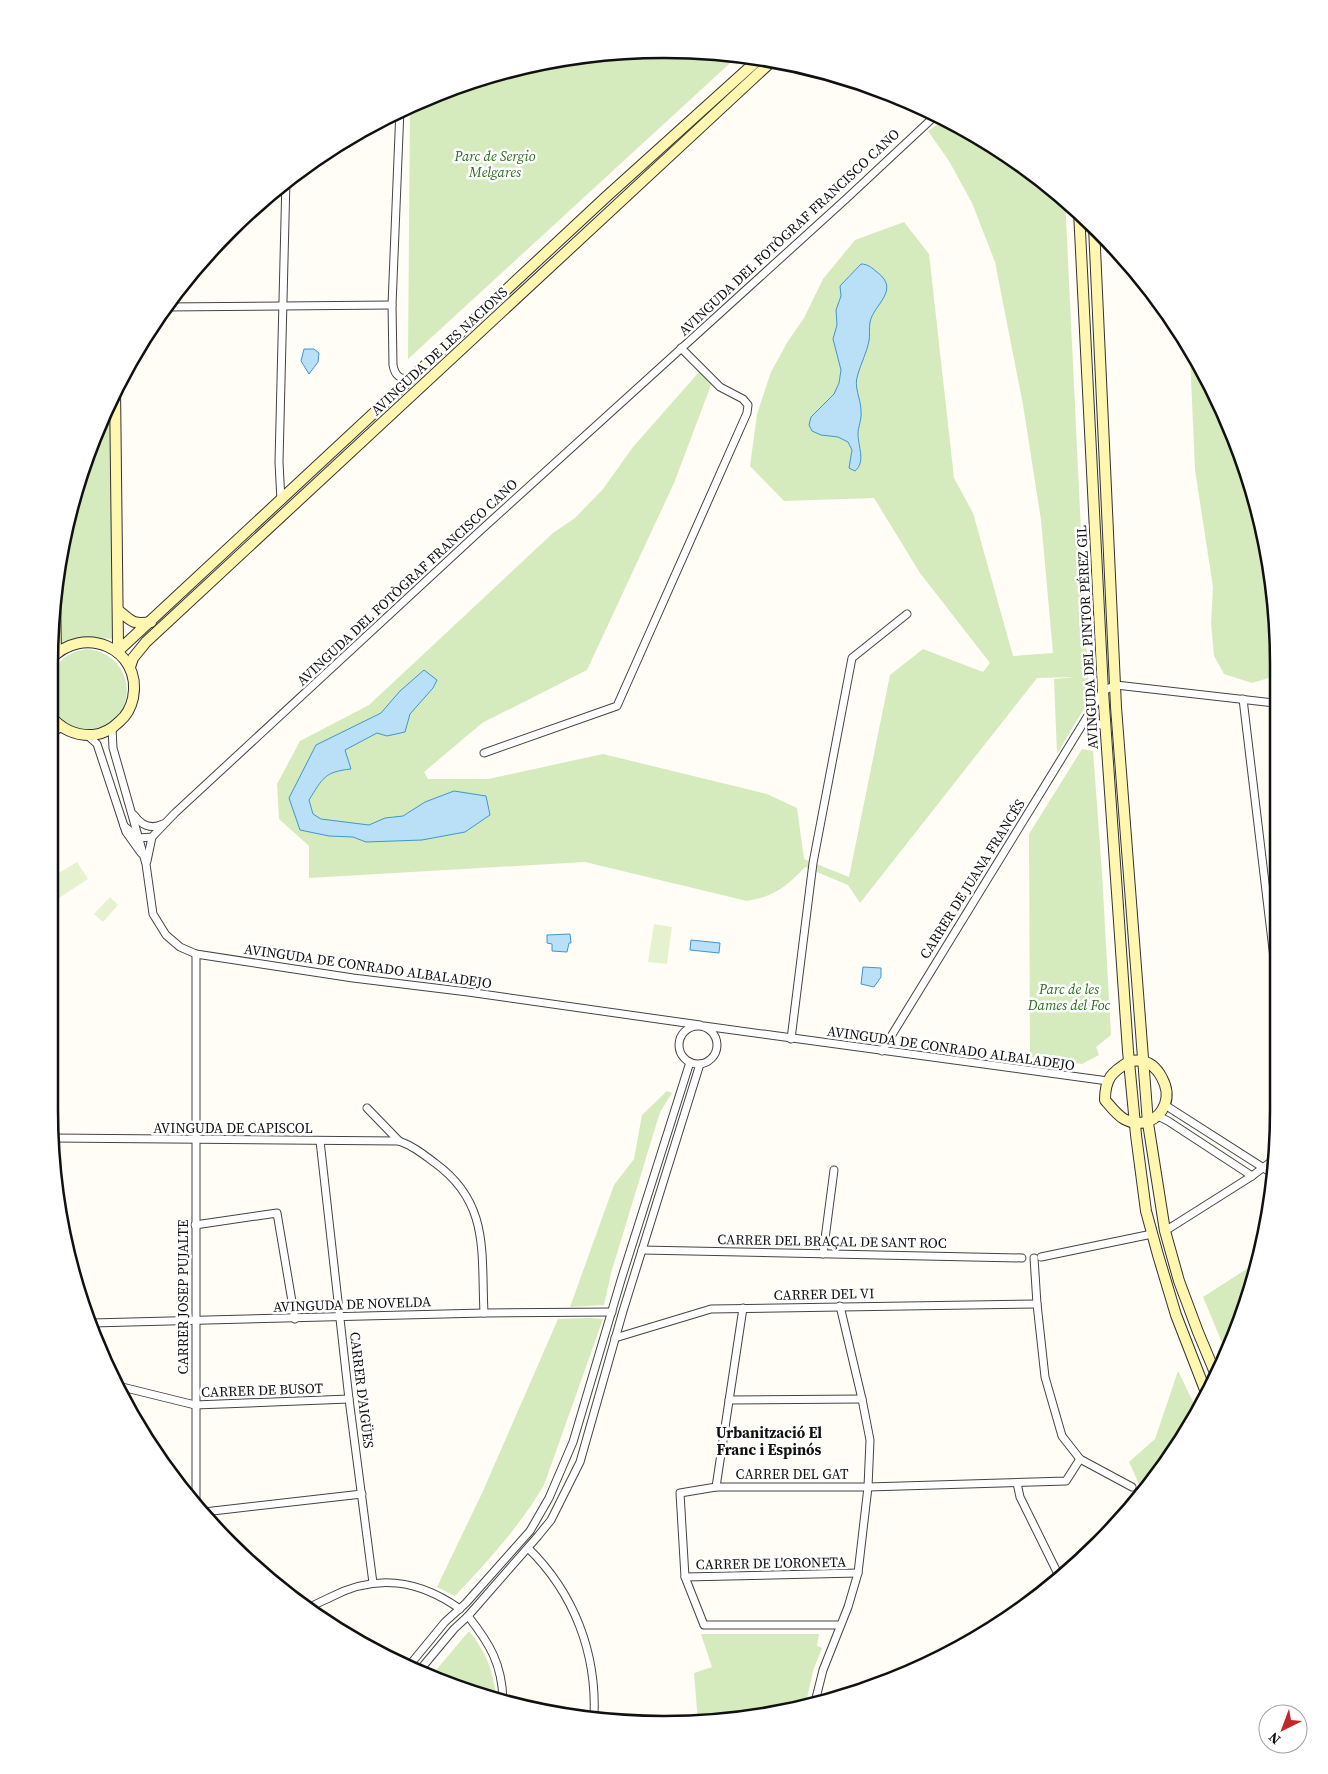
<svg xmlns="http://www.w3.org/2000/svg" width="1328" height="1774" viewBox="0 0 1328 1774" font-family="'Source Serif 4',serif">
  <rect width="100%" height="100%" fill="#fffdf5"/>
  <g fill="#d5ebbd">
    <path d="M624,50L740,54L408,359L410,105L505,70Z"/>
    <path d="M945,119L972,131L1065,198L1088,677L1091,694L1089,700L1057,754L1054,679L1075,677L1037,678L860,903L848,885L805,867C786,887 775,896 747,901L585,862L309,878V846L279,819L277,784L300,741L369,705L553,533L575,518L603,489L633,447L699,372L711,385L674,483L587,670L482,723L424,772L428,779H488L603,754L767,794L797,808L804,859L849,877L890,675L923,649L983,672L990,663L920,573L874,498L784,501L750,466L757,414L771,372L788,341L804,318L823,279L855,240L904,222L929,254L954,478L973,513L1013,656L1053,653L1041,520L1023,405L995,262L972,203L949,161L928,131Z"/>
    <path d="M1190,355L1233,429L1274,583L1275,676L1252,683L1224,674L1214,656L1211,623L1213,587L1195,470Z"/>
    <path d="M110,398L112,639C94,636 77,638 60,645L59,568L70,505Z"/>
    <path d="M87,649C140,655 139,726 90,729C41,732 31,657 87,649Z"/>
    <path d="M1082,749L1093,751L1102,873L1111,1035L1096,1047L1099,1055L1082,1064L1030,1057L1029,834Z"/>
    <path d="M667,1091L672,1093L660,1112L611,1273L604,1305L570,1307L614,1185L634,1159L642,1115Z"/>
    <path d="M1256,1263L1247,1307L1226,1352L1203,1297Z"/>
    <path d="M589,1318L603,1319L544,1485C520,1526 487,1562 455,1596L437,1587L483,1491L558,1319Z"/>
    <path d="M1178,1371L1199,1414L1143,1493L1129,1462L1155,1439Z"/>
    <path d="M469,1631C486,1652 493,1670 496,1697L432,1675Z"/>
    <path d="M701,1634H819L817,1646L822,1648L813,1671L805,1707L705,1724L698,1723L694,1673L712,1667Z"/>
  </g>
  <g fill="#e6f2cf">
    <path d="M77,862L88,879L53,902L49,897V879Z"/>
    <path d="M110,897L118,905L103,922L94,914Z"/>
    <path d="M654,924L672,927L667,964L648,962Z"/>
  </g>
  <g fill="#b9e0f7" stroke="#3f96cf">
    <path d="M861,264C868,264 872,268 877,272C901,290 874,304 870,322C869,328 870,335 869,341C867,352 861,363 858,374C853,387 861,398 861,411C862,419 858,427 858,434C858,446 866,462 855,471L849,468L852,450L848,442L838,437L821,435L812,431L809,425L811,417L834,394L839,383L841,370L833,339L837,325L836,310L841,296L840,286Z"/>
    <path d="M304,349H314L319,353L318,362L309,374L301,361Z"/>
    <path d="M424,670L437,680L433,688L410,714L405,732L387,736L377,733L345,750L351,769C324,772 323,778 309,800L313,814L321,819L369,825L385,818L403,816L425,802L454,791L486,796L490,815L465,832L422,840L366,842L353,837L329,836L300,830L289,798L316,745L381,713L400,691Z"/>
    <path d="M570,934L571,943H569L567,952L552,951V944L547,943V935Z"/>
    <path d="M691,940L720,943L719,953L690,950Z"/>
    <path d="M863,967L881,968V977L874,987L861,984Z"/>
  </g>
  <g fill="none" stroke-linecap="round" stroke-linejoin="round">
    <g stroke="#444" stroke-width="9">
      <g id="street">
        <path d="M400,109L392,305L393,365C395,376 399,378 410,380"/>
        <path d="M165,307L392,305"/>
        <path d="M281,501L279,462L286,179"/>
        <path d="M1243,699L1277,983"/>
        <path d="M1085,721H1092L1106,727"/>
        <path d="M112,728L113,748L146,864L153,914L166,935L180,947L196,954L353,978L468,992L700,1025"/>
        <path d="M50,734L62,727"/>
        <path d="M87,735L97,744L126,832L141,853"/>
        <path d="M484,753L617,706L747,413L748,405L743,399L720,387L681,348"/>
        <path d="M134,815C141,825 151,830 163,824"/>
        <path d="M124,826L139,838L152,837L175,813L481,530L846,199L936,115"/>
        <path d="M147,861L152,837"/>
        <path d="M196,954V1502"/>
        <circle cx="698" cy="1045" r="19"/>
        <path d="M704,1026L1108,1081"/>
        <path d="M791,1039L813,863L852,658L907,614"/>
        <path d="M882,1051L1103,691L1116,685L1275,703"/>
        <path d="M1165,1105L1273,1174"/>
        <path d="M367,1108L399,1141"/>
        <path d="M1158,1116L1168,1121L1252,1176"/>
        <path d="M53,1138L399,1141C413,1146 423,1154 435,1163C490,1203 481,1252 484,1313"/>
        <path d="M320,1141L349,1399L373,1583"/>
        <path d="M195,1225L277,1213L295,1319"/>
        <path d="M1165,1231L1252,1176L1276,1158"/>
        <path d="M642,1250L1022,1258"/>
        <path d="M823,1254L834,1170"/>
        <path d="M1041,1257L1152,1234"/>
        <path d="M1034,1258L1037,1304L1045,1377L1062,1436L1080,1459L1132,1487"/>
        <path d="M92,1323L484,1313L612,1312"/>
        <path d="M615,1338L711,1309L1037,1304"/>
        <path d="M118,1386L195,1405L349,1399"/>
        <path d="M729,1400L862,1399"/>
        <path d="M1017,1483L1020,1497L1060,1578"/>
        <path d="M716,1487L743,1308"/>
        <path d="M204,1512L362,1494"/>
        <path d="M528,1548C574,1593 597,1653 594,1717"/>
        <path d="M685,1577L858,1573"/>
        <path d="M307,1609C315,1604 323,1601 331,1597C377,1573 419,1580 460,1609"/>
        <path d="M468,1616C490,1644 502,1664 503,1700"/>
        <path d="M840,1625H704L685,1577L680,1493L716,1487H868L1066,1481L1080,1459"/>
        <path d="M408,1667L445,1622L466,1603L530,1531L549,1498L573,1442L621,1280L690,1062"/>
        <path d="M419,1671L454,1629L468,1616L538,1536L551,1520L580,1462L623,1311L700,1064"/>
        <path d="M814,1706L823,1670L848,1607L858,1573L868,1487L870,1440L862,1399L840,1306"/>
      </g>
    </g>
    <g stroke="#333" stroke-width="12">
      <g id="secondary">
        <path d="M1079,211L1103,691L1128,1051L1136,1135L1146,1211L1158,1255L1176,1315L1207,1395"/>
        <path d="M1094,227L1116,707L1148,1123L1165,1231L1179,1281L1198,1332L1216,1375"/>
        <path d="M115,388L118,644L116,651"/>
        <path d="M55,596L56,653"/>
        <path d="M118,610C131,621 133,625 151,622"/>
        <path d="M117,652L606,197L760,58"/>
        <path d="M130,667L133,658L146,642L772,61"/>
        <path d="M50,715C60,729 76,736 93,735C104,734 113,728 120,721C127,715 131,707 133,698C143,648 82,623 50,660"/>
        <path d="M1130,1061C1133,1061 1138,1060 1141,1061C1158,1063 1171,1088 1165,1104C1159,1121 1140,1128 1124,1119C1117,1115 1111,1107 1105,1100C1105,1078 1112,1072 1130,1061Z"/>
      </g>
    </g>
    <use href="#street" stroke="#fff" stroke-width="7"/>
    <use href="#secondary" stroke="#fff6b0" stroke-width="10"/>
  </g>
  <g text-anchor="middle" stroke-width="5" stroke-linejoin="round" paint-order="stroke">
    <g font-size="14" font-style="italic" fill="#2f6b1f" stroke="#fff">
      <text x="495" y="161">Parc de Sergio<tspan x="495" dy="16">Melgares</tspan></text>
      <text x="1069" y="994">Parc de les<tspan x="1069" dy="16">Dames del Foc</tspan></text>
    </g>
    <g font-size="14" fill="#111" stroke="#fff">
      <text transform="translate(789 232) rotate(-43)" y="5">AVINGUDA DEL FOTÒGRAF FRANCISCO CANO</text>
      <text transform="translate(439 351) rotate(-43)" y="5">AVINGUDA DE LES NACIONS</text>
      <text transform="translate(407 582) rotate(-43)" y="5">AVINGUDA DEL FOTÒGRAF FRANCISCO CANO</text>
      <text transform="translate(1087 637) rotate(-93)" y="5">AVINGUDA DEL PINTOR PÉREZ GIL</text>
      <text transform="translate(972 879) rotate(-58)" y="5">CARRER DE JUANA FRANCÉS</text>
      <text transform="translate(368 966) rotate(8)" y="5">AVINGUDA DE CONRADO ALBALADEJO</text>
      <text transform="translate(951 1048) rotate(8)" y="5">AVINGUDA DE CONRADO ALBALADEJO</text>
      <text x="233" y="1133">AVINGUDA DE CAPISCOL</text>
      <text transform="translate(832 1241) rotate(1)" y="5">CARRER DEL BRAÇAL DE SANT ROC</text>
      <text transform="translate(824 1294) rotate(-1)" y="5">CARRER DEL VI</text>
      <text transform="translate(183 1297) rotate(-90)" y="5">CARRER JOSEP PUJALTE</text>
      <text transform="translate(352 1304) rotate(-2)" y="5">AVINGUDA DE NOVELDA</text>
      <text transform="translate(262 1390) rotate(-2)" y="5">CARRER DE BUSOT</text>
      <text transform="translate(362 1390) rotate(83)" y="5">CARRER D'AIGÜES</text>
      <text x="792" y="1479">CARRER DEL GAT</text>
      <text transform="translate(771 1563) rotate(-1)" y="5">CARRER DE L'ORONETA</text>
    </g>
    <g font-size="15" font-weight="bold" fill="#111" stroke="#fff">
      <text x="769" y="1438">Urbanització El<tspan x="769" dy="17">Franc i Espinós</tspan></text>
    </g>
  </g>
  <path d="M0 0H1328V1774H0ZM664 58H664A606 606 0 0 1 1270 664V1110A606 606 0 0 1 664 1716H664A606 606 0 0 1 58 1110V664A606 606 0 0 1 664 58Z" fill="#fff" fill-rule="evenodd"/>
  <path fill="none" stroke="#111" stroke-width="2.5" d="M664 58H664A606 606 0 0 1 1270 664V1110A606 606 0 0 1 664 1716H664A606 606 0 0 1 58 1110V664A606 606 0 0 1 664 58Z"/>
  <g transform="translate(1283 1729) rotate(222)"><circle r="24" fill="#ffffff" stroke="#a0a0a0"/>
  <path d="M0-4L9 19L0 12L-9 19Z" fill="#c4262e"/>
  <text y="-8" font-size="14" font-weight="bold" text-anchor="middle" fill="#111111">N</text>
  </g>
</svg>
